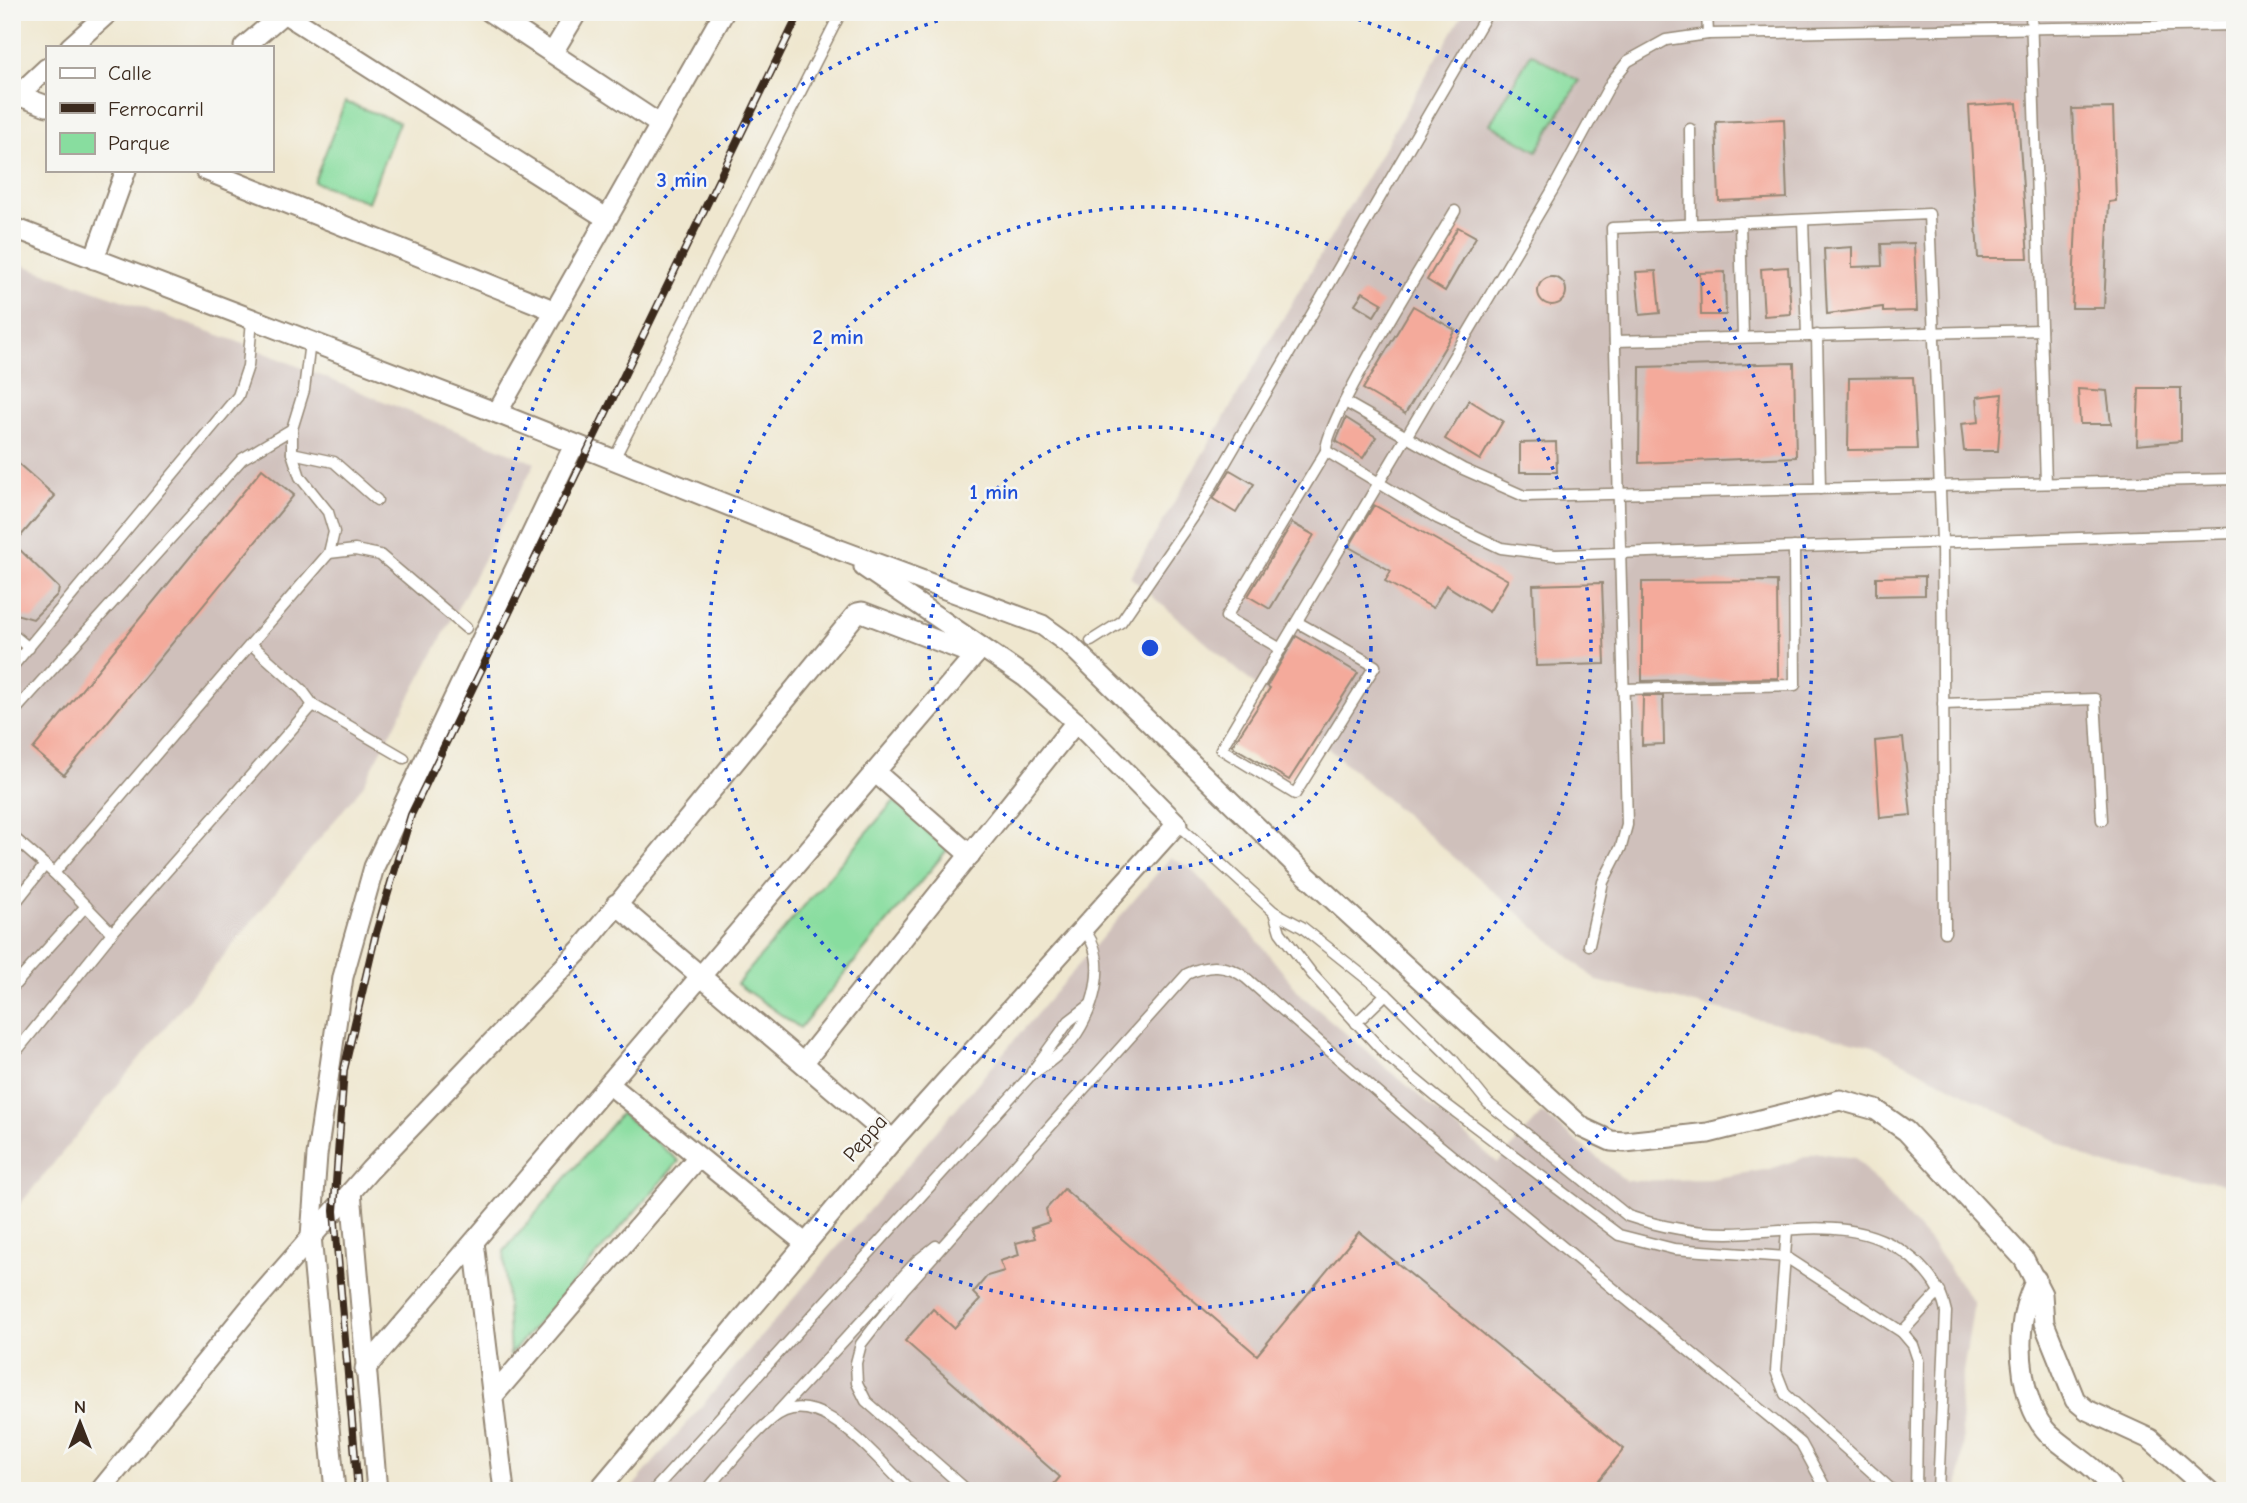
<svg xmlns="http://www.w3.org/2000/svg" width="2247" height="1503" viewBox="0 0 2247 1503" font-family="'Comic Neue',sans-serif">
  <rect width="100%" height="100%" fill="#f6f6f2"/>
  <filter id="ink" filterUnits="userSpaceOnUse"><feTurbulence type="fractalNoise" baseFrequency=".0143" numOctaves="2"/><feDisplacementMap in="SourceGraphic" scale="14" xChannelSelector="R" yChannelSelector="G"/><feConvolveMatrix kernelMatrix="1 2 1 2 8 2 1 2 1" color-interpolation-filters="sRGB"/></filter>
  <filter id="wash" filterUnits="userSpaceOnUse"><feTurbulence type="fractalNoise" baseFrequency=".00686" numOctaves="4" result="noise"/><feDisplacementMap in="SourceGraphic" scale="28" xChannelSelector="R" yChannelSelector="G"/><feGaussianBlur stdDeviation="1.57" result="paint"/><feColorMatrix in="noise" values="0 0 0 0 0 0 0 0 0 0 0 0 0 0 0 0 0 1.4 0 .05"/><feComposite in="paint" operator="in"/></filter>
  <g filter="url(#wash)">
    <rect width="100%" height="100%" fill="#efe7cf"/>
    <g fill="#cfc0bb">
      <path d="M1464,12H2235V1185L2100,1164L1873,1046L1597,981L1130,577Z"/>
      <path d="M12,261L236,341L535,463L362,787L12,1214Z"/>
      <path d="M1170,858L1189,867L1249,930L1302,996L1498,1163L1542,1113L1626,1181L1710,1179L1770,1169L1817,1153L1855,1158L1934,1247L1974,1303L1960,1391L1963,1445L1958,1491H629Z"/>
    </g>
    <g fill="#88dd9f" stroke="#62845e" stroke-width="2">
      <path d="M1531,53L1579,81L1537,151L1490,124Z"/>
      <path d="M345,102L399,122L368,202L314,182Z"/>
      <path d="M894,801L947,850L800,1028L737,984Z"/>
      <path d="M621,1113L679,1161L510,1355L504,1251Z"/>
    </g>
    <g id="blocks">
      <g fill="#f4aa9b">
        <path d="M2017,103L2028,258H1978L1969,106Z"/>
        <path d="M2113,108L2116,201L2109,202L2104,308H2072L2077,203L2072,109Z"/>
        <path d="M1784,119L1787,198L1719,201L1716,122Z"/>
        <path d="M1458,227L1476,237L1445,291L1427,280Z"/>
        <path d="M1914,243L1917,311L1883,312V307L1827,314L1824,249L1852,247V267L1882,266L1881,244Z"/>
        <path d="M1788,267L1791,314L1764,316L1761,269Z"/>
        <path d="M1656,271L1660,313L1640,315L1636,272Z"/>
        <path d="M1725,272L1726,315H1701L1700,273Z"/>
        <circle cx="1552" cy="291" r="14"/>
        <path d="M1363,292L1382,303L1374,316L1355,304Z"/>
        <path d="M1413,306L1455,330L1405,414L1363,389Z"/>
        <path d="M1794,363L1796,457L1639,463L1640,367Z"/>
        <path d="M1913,377L1917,449L1848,450L1849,378Z"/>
        <path d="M2139,388H2181V441L2137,445Z"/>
        <path d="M2078,389L2107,391L2111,424H2080Z"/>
        <path d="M2002,394L1998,451H1964L1961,424L1979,422L1977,397Z"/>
        <path d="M1469,400L1503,421L1480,460L1445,439Z"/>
        <path d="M1346,418L1376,437L1363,458L1336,441Z"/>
        <path d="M1556,442L1557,472H1520V443Z"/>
        <path d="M12,458L55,496L14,544L59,588L58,594L33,619L12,613Z"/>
        <path d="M262,469L294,495L64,775L33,749Z"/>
        <path d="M1230,470L1254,484L1236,513L1213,499Z"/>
        <path d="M1374,505L1508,580L1489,612L1446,585L1433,608L1385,581L1391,571L1349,547Z"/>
        <path d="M1292,523L1314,535L1270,609L1248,596Z"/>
        <path d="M1925,576V595L1876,596V577Z"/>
        <path d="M1777,581L1778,678L1642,681V582Z"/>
        <path d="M1602,583L1605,664L1536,666L1533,585Z"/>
        <path d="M1296,636L1358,673L1289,780L1232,746L1270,688L1267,686Z"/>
        <path d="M1643,696H1663L1664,744L1642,745Z"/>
        <path d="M1903,738L1911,815L1880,818L1875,741Z"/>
        <path d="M1064,1189L1257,1355L1359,1232L1624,1449L1590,1491H1048L1060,1477L905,1341L933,1309L954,1328L980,1300L973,1293L987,1276L1004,1271L1000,1261L1019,1255L1016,1243L1035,1238L1031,1228L1049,1222L1046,1209Z"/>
      </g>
    </g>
  </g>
  <g filter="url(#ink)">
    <use href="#blocks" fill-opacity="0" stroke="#958876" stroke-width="2"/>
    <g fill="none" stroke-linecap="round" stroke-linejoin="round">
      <g stroke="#958876" stroke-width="13">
        <g id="lane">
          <path d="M1707,12L1708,34"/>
          <path d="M2031,12L2046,483"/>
          <path d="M1690,129L1691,225"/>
          <path d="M1803,220L1807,335"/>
          <path d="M1740,222L1743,337"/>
          <path d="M1817,335L1820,489"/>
          <path d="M1615,341L2041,330"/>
          <path d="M1345,402L1463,469L1524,496L2235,479"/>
          <path d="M1326,451L1437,518L1501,548L1555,555L2235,533"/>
          <path d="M292,453L334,462L377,500"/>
          <path d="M613,461L841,12"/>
          <path d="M329,553L355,550L380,555L466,628"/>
          <path d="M1297,622L1375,666L1295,794L1221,749L1552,191L1612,81L1628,61L1666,40L1708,34L2235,25"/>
          <path d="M12,634L29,648"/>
          <path d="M1091,641L1121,622L1196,513L1488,12"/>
          <path d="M251,644L302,690L313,705L404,758"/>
          <path d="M1281,649L1226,617L1326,451C1325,420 1432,250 1455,211"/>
          <path d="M12,667L238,396L248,366L252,320"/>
          <path d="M1623,689L1795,685L1794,547"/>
          <path d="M1943,704L2095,699L2102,820"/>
          <path d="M12,714L242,459L292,429"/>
          <path d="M1177,824L1274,912L1302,927L1386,994L1453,1060L1488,1103L1628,1216C1661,1227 1694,1233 1728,1233C1794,1232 1858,1213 1913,1259C1930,1275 1941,1289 1946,1312L1938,1491"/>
          <path d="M12,836L54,873L112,933"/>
          <path d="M54,873L329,553L334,532L328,512L300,477L292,453V429L304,390L310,342"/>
          <path d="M12,907L45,865"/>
          <path d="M1274,912L1280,932L1312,974L1387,1056L1440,1100L1619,1235L1674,1249L1786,1257L1902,1332L1913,1345L1918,1360L1916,1491"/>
          <path d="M1589,945L1603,882L1621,847L1627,825L1612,228L1929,214L1942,541L1945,932"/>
          <path d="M12,988L86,906"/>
          <path d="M1356,1023L1386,994"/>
          <path d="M12,1041L19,1048L112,933L313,705"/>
          <path d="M1032,1072L1069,1021L1090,1005"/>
          <path d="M1787,1230L1776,1371L1785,1394L1893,1491"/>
          <path d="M1902,1332L1940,1291"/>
          <path d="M778,1412L917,1261L936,1246"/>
          <path d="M653,1491L1030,1076C1042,1067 1058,1057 1068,1045C1093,1017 1111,959 1083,929"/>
          <path d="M706,1491C727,1467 748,1439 772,1419C818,1379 878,1462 911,1491"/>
          <path d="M968,1491L866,1401L857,1383L856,1363L861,1344L903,1290L1187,974C1208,964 1227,964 1246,978L1423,1132L1801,1443L1827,1491"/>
        </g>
      </g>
      <g stroke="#958876" stroke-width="23">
        <g id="street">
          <path d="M490,12L659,124"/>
          <path d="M284,13L606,218"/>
          <path d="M70,47L109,12"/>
          <path d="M244,47L285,12"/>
          <path d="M553,52L577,12"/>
          <path d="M12,93L47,106"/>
          <path d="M18,95L47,68"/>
          <path d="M205,170L553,310"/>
          <path d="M12,227L497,413L840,550L1042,625L1070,645L1305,874L1583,1128L1611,1141L1625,1142L1708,1133L1840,1100L1876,1110L1906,1131L2024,1259L2042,1294L2044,1323L2075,1400L2087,1410L2150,1439L2209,1491"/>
          <path d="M94,259L126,170"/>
          <path d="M497,413L724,12"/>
          <path d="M875,772L970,855"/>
          <path d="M616,904L893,1140"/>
          <path d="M803,1063L1076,722"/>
          <path d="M609,1084L806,1244"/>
          <path d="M351,1192L377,1491"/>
          <path d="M474,1242L504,1491"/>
          <path d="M2036,1279C2032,1289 2027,1300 2025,1310C2016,1346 2022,1407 2049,1434C2071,1454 2096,1465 2113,1491"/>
          <path d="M365,1369L981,648"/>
          <path d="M493,1396L698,1157"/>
          <path d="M100,1491L252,1305L370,1170L581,949L857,613L862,612L975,655"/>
          <path d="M335,1491L311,1236L317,1155L343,977L374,867L574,445"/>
          <path d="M598,1491L893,1140L1177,824L1076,722L1025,677L864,567"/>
        </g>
      </g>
      <use href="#lane" stroke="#fff" stroke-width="10"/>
      <use href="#street" stroke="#fff" stroke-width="19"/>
      <g stroke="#3b2a1e" stroke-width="8">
        <path id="rail" d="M358,1491L334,1211L344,1070L376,933L411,815L800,12"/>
      </g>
      <use href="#rail" stroke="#f6f6f2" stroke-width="5" stroke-dasharray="16" stroke-linecap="butt"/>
    </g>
  </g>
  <g fill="none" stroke="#1d4ed8" stroke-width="3.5" stroke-dasharray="3.5 7">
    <circle cx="1150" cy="648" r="221"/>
    <circle cx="1150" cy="648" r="441"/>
    <path d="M1338 13A662 662 0 1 1 962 13"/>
  </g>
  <g text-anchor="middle" stroke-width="5" stroke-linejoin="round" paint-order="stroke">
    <g font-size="21" fill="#3b2a1e" stroke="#f6f6f2">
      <text transform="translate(865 1138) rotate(-49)" y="7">Peppa</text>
    </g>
  </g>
  <circle cx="1150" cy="648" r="10" fill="#1d4ed8" stroke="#f6f6f2" stroke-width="3.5"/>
  <g font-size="21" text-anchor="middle" font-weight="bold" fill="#1d4ed8" stroke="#f6f6f2" stroke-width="5" stroke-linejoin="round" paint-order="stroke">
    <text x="682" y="187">3 min</text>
    <text x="838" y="344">2 min</text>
    <text x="994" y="499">1 min</text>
  </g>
  <rect width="2247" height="1503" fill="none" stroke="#f6f6f2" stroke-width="42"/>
  <rect x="46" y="46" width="228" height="126" fill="#f6f6f2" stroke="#aba49d" stroke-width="2"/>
  <rect x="60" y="68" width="35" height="10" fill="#ffffff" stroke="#aba49d" stroke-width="2"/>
  <text x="108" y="80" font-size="21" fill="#3b2a1e">Calle</text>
  <rect x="60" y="103" width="35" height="10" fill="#3b2a1e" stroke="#aba49d" stroke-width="2"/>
  <text x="108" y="116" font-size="21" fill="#3b2a1e">Ferrocarril</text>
  <rect x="60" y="133" width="35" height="21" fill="#88dd9f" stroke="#aba49d" stroke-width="2"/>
  <text x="108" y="150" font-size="21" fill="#3b2a1e">Parque</text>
  <g transform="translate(80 1423)" stroke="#f6f6f2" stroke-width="5" paint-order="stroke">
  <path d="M0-5L12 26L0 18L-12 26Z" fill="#3b2a1e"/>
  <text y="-10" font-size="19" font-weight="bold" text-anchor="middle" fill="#3b2a1e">N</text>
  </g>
</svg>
